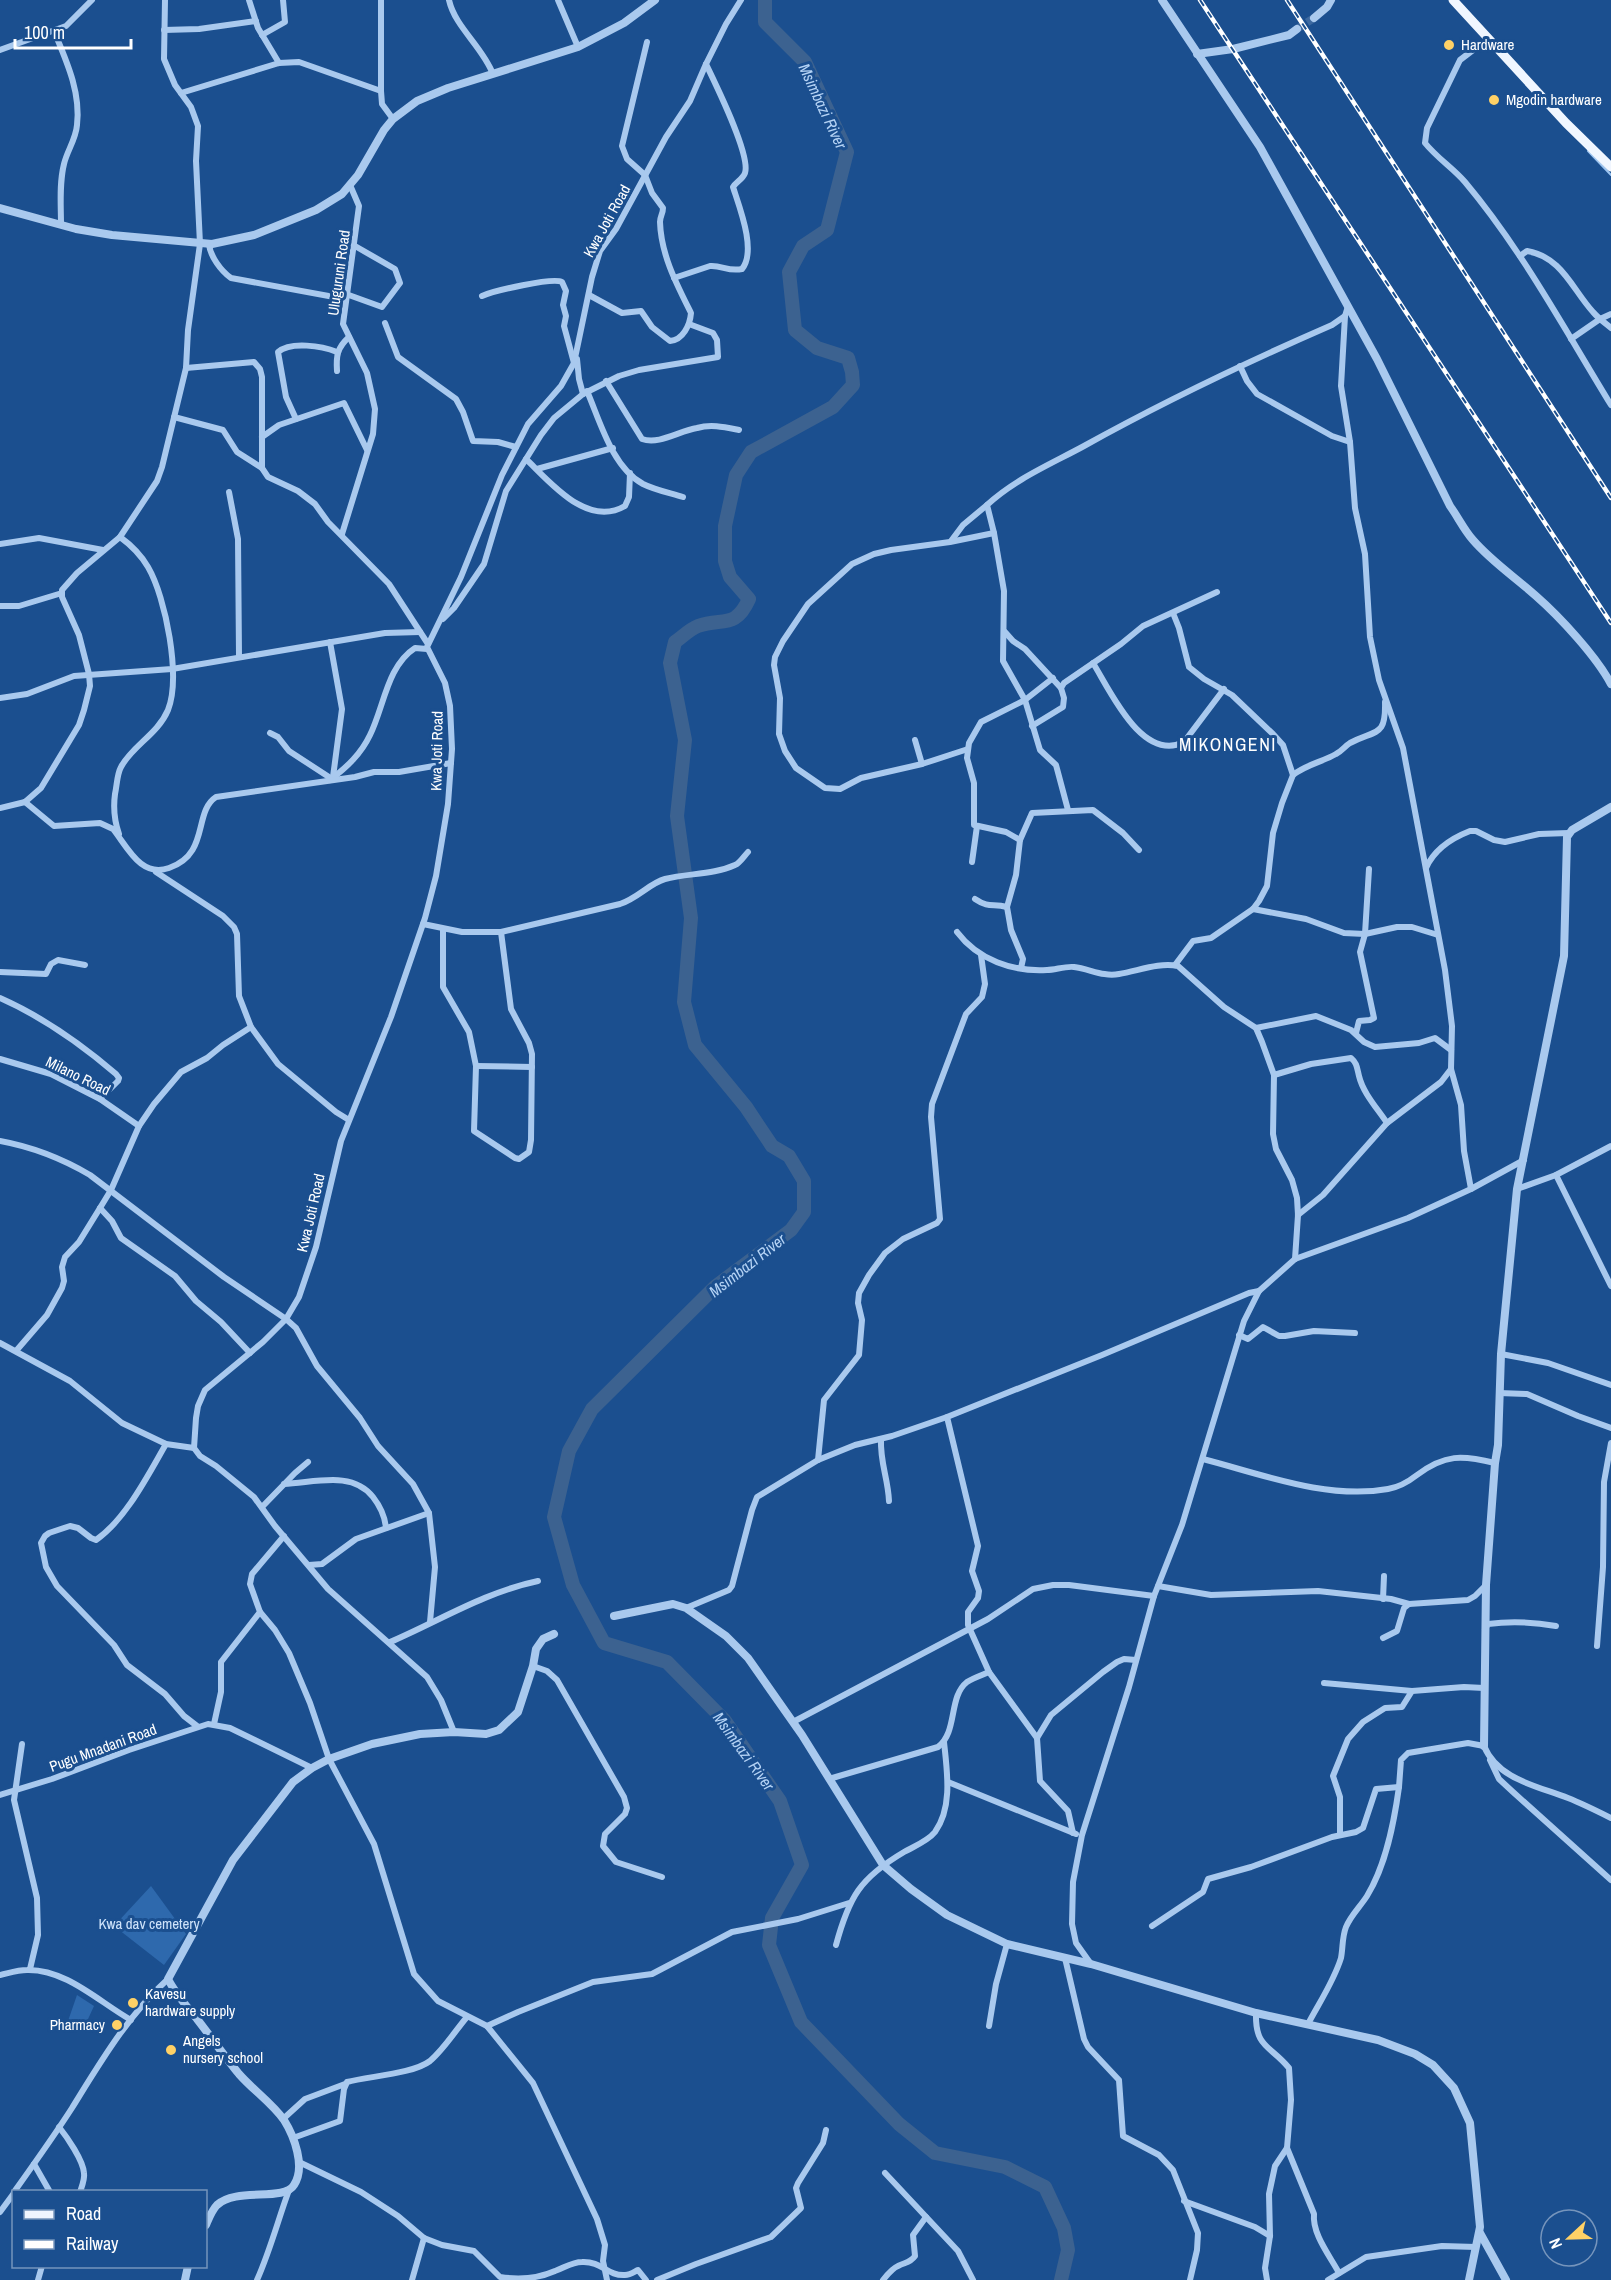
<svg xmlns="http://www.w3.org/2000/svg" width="1611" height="2280" viewBox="0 0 1611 2280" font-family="'Archivo Narrow',sans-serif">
  <rect width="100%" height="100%" fill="#1b4f8f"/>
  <g fill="#2e69ad">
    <path d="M151,1886L186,1934L164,1965L114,1926Z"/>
    <path d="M77,1995L94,2006L83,2030L68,2021Z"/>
  </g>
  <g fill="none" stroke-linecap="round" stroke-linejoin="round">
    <path stroke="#9cc4f0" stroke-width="2" d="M1588,151L1611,175"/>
    <path stroke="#3c6290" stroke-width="14" d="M765,0V22L805,62L847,152L827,230L803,246L789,272L795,330L817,348L848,358L852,372L853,385L833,407L751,452L736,475L725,526V561L730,577L749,599C735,630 722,617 698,626C690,629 682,637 675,642L670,663L685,740L677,816L691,918L684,1002L695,1045L746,1107L772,1146L789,1156L804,1181V1212L791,1230L716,1286L592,1409L569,1451L554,1517L573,1585L604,1643L667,1662L725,1721L780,1801L802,1865L772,1918L769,1945L801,2022L899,2124L935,2153L1005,2167L1045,2187L1064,2228L1068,2250L1061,2280"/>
    <path stroke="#3d69a0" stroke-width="8" stroke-dasharray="8 4" stroke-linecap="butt" d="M1297,29L1314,18"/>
    <g stroke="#a9c9ee" stroke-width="6">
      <path d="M249,0L258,28L279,63"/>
      <path d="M381,0V91L382,104L393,119"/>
      <path d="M449,0C455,27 482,46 493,74"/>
      <path d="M558,0L578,47"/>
      <path d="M164,30L199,29L256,21"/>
      <path d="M54,31C66,60 81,92 77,125C76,139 67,151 64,164C59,184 61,205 61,225"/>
      <path d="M262,35L285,22L283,0"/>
      <path d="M1477,47L1460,60L1427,128L1425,143C1437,158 1453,168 1465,182C1522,250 1565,330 1611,405"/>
      <path d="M0,50L66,26L92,0"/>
      <path d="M181,93L279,63L299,62L381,91"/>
      <path d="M209,244C210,256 221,271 231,278L345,299"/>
      <path d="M1520,256L1527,251C1562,257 1572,289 1593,312C1598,318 1605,323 1611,328"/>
      <path d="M674,278L710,266C722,265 728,272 742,269C757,251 739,206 733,187C736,182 743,179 745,173C751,155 715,83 706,64"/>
      <path d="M346,294L382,307L400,283L395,269L355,246"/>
      <path d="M589,295L622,313L641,311L652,327L670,341C683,340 690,325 691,313C677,285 661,255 660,222C660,216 663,214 663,208L652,193L645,175L627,159L622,146L647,42"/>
      <path d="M482,296C493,291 553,277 562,282L566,291L563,305L566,316L564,326L574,363"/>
      <path d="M1345,316L1341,386L1350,442L1355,508L1365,554L1370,637L1379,680L1403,748L1445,970L1452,1026L1451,1069L1461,1105L1464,1151L1471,1189"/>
      <path d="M385,323L398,357L456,399L463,412L473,441L498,442L516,447"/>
      <path d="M1571,339L1600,319L1611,314"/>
      <path d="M577,359L579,379L583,394"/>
      <path d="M1240,366L1247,381L1257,394L1332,436L1350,442"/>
      <path d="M186,368L254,362L260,369L262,377V468"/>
      <path d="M337,371C336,356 337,348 349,337"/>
      <path d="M606,381L642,439C659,445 679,431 697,428C711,424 724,427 739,430"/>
      <path d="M587,391C600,421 612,467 643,484C655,490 670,493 683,497"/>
      <path d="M174,417L223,430L237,452L262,468L268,477L298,491L315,504L328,522L389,584L428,644"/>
      <path d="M296,419L286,397L278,352C291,341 322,346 337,352"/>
      <path d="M262,437L279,425L344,403L367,450"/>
      <path d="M526,459C550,482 587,528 625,506L629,497L630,473"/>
      <path d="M537,469L613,448"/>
      <path d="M229,492L238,539L239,656"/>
      <path d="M342,534L373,434L375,409L367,373L343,324L359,206L350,185"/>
      <path d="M951,541L963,525L987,505"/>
      <path d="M0,544L39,538L103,550"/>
      <path d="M0,606H19L62,593"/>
      <path d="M1173,613L1179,628L1189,667L1204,679L1232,695L1273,734L1283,745L1293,775L1282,803L1273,833L1267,886L1259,901L1253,909L1211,938L1193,941L1175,965"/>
      <path d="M443,619L454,608L484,564L506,491L541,435L554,418L583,394L619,376L639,370L718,357L717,340L713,333L689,324"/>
      <path d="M1005,632L1013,641L1025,649L1061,688"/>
      <path d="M330,642L342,709L333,777"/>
      <path d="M1093,663C1110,690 1142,763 1184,742L1224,689"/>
      <path d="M0,698L27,694L74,676L172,669L385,633L420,632"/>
      <path d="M1032,726L1063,707L1064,698L1061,688L1064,683L1121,644L1143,626L1217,592"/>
      <path d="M270,733L278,737L289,751L332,779"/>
      <path d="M915,740L922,764"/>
      <path d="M968,749L922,764L861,778L840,789L825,788L796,768L785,751L779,734L780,698L774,665L775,657L783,641L808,604L852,564L874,554L891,550L950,542L994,533"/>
      <path d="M1293,775C1305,765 1322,762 1336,754C1342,751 1345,746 1350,743C1376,729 1386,738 1385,702"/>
      <path d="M330,780C347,767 361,754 370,735C384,707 387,666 415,648L427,649"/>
      <path d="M25,802L54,826L100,823L113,829C128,848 141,878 169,868C210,854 193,812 216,797L355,777L374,772H399L451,763"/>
      <path d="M0,808L25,802L41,788L79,725L84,710L90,686L89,674L79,635L62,597V590L77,573L120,537L157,481L162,467L186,368L188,330L200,244L196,161L198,126L191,107L175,85L164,59L165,0"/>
      <path d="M1068,810L1056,765L1040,750L1025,700L1003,661L1004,591L994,533L987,505C1015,479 1051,464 1084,446C1165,401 1247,362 1332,325L1345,316L1348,306"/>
      <path d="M119,834C114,820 113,809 115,794C117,785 117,774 121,767C132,746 158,734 168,710C181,677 166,598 148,567C141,555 131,545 120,537"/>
      <path d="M1020,840L1006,832L974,825V783L967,758L969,743L981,722L1025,700L1053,678"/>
      <path d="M972,862L977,826"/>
      <path d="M1426,868C1434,850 1452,838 1470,831H1476L1494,840L1505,842L1539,834L1569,833"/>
      <path d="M156,872L223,916L234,927L237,934L239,996L251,1027L278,1064L336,1112L349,1120"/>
      <path d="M975,899C990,909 992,903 1007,907"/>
      <path d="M1253,909L1306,919L1344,933L1365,934L1397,927H1412L1438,935"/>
      <path d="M423,924L462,932H501L620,904C638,898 650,883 665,879C688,873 713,875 735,865C740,863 744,856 748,852"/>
      <path d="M443,929V987L469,1032L476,1066L474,1131L515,1158L519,1159L529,1152L531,1140L532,1054L529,1043L511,1009L501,932"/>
      <path d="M957,932C978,960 1013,972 1047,970C1055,970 1065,966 1074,967C1090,969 1103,977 1119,974C1138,971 1159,962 1178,966L1224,1007L1256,1028L1262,1042L1274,1075L1273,1134L1276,1149L1292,1180L1297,1198L1298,1215L1295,1259"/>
      <path d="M1021,968L1023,959L1011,930L1007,907L1016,875L1020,840L1032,813L1093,810L1123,833L1139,850"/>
      <path d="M0,972L46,974L51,964L58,960L85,965"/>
      <path d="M0,998C43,1017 81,1044 116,1074L119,1078L118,1081L100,1099"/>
      <path d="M1256,1028L1316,1016L1351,1030L1364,1042L1375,1047L1419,1043L1435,1038L1451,1050"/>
      <path d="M1356,1033L1359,1021L1370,1020L1374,1018L1360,952L1365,934L1369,869"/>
      <path d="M0,1059L51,1074L100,1099L139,1126"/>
      <path d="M476,1066L532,1067"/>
      <path d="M1274,1075L1311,1064L1351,1058C1357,1063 1357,1068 1359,1076C1363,1093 1377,1108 1387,1123"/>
      <path d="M0,1141C33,1147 61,1158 90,1175L224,1277L286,1319L296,1328L317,1366L360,1418L378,1446L413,1484L429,1513L435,1567L430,1622"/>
      <path d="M1556,1175L1611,1286"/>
      <path d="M1517,1189L1556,1175L1611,1146"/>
      <path d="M100,1208L112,1221L121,1238L175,1276L196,1301L221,1322L250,1353"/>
      <path d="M1298,1215L1323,1195L1387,1123L1441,1082L1451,1069"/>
      <path d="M1239,1335L1248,1339L1263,1327L1279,1336H1285L1314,1331L1355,1333"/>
      <path d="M0,1343L70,1381L122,1423L166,1444L194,1448L200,1456L216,1466L254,1497L275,1526L328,1589L427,1677L441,1700L454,1732"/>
      <path d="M16,1351L47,1315L62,1288L64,1281L62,1267L65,1257L79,1242L100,1208L111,1190L139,1126L154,1104L181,1072L207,1058L223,1045L251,1027"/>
      <path d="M1501,1354L1548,1363L1611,1385"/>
      <path d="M1499,1393L1527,1394L1578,1416L1611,1428"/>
      <path d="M947,1417L978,1546L972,1571L979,1591L978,1598L968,1612V1625L989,1672L1037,1738"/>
      <path d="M881,1439C880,1463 888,1478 889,1501"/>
      <path d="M166,1444C148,1475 126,1519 96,1540L91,1538L78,1528L70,1526L49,1533L45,1536L41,1543L46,1567L57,1586L114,1645L127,1665L165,1694L184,1716L197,1726"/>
      <path d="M194,1448L196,1418L198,1406L205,1390L263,1342L286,1319L299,1297L316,1247L341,1141L391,1017L425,918L436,876L448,804L452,749L450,706L445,683L427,647L461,577L502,475L528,424L561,386L574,363L592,277L600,251L616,229L666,137L690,101L706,64L726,24L741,0"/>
      <path d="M1203,1459C1261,1474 1327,1500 1388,1489C1400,1487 1408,1482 1417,1475C1445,1454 1462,1455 1495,1463"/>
      <path d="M818,1460L824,1400L859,1355L862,1320L858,1303L859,1293L869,1275L885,1253L903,1239L937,1223L940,1219L931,1117L932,1104L966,1014L982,997L985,984L981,955"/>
      <path d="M284,1484C314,1483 352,1470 373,1497C380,1506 385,1517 386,1528"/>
      <path d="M262,1507L295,1473L308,1462"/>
      <path d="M309,1565L322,1564L356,1539L429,1513"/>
      <path d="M1158,1586L1211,1595L1318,1591L1391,1599L1409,1604"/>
      <path d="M1383,1599L1384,1576"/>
      <path d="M686,1608L729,1590L732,1586L752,1510L757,1497L818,1460L855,1445L892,1436L947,1417L1102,1355L1249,1293L1259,1291"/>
      <path d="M260,1612L275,1630L289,1653L310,1703L329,1759L374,1844L414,1974L438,2001L487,2026L533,2083L597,2219L605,2245L603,2261L607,2280"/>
      <path d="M1485,1629L1488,1624C1511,1621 1533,1622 1556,1626"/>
      <path d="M1383,1638L1397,1631L1404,1608L1409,1604L1468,1600L1475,1596L1486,1585"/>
      <path d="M390,1642C439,1621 485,1592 538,1581"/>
      <path d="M1597,1646L1603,1567L1604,1482L1611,1443"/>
      <path d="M533,1666L547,1671L557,1680L624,1797L627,1808L625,1814L605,1834L603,1846L616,1862L662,1877"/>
      <path d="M1324,1683L1412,1691"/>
      <path d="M793,1722L988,1619L1033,1589L1053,1585H1069L1154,1596"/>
      <path d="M214,1724L221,1692V1662L260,1612L250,1584L252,1574L284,1536"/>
      <path d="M22,1744L14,1800L37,1898L38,1935L30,1969"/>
      <path d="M1490,1760L1499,1779L1513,1792L1611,1880"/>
      <path d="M829,1779L938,1747C958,1732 948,1697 967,1682C973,1678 982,1675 989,1672"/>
      <path d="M948,1782L1076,1834"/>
      <path d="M0,1795L52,1779L129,1750L208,1724L230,1728L312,1768"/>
      <path d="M1073,1833L1068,1811L1040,1781L1037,1738L1051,1715L1103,1672L1117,1662L1124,1659L1136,1660"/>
      <path d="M1340,1834V1797L1333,1776L1348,1739L1363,1722L1385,1708L1402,1707L1412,1691L1464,1687L1484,1688"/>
      <path d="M1152,1926L1203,1892L1208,1879L1251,1867L1332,1837L1356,1832L1363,1828L1376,1789L1399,1787L1401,1760L1408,1753L1468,1743L1484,1746C1498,1780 1538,1786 1568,1798C1583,1804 1597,1811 1611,1818"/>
      <path d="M836,1945C849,1897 860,1878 904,1852C913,1847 928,1841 935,1832C953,1807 947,1771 944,1742"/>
      <path d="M1065,1958L1084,2039L1088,2047L1119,2080L1123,2136L1159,2155L1173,2170L1198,2233L1197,2250L1190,2280"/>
      <path d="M1091,1964L1076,1943L1072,1924L1073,1882L1082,1835L1129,1687L1154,1596L1182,1525L1244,1321L1259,1291L1295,1259L1408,1218L1471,1189L1524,1160"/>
      <path d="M0,1975C9,1973 18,1970 27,1970C66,1969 99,2002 131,2020"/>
      <path d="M1256,2013C1255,2048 1270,2045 1289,2068L1291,2100L1287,2148L1275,2166L1269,2194L1270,2236L1265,2268L1267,2280"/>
      <path d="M1308,2024C1319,2003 1334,1981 1341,1958C1343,1948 1342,1937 1346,1927C1351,1915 1360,1907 1367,1896C1386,1865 1394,1823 1399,1787"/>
      <path d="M487,2026L518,2012L593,1982L652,1974L732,1932L798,1919L849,1903"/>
      <path d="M989,2026L996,1984L1007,1944"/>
      <path d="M283,2119L305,2099L345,2084"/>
      <path d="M59,2127C67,2137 83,2160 84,2173C85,2179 82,2186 80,2192"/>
      <path d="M293,2138L340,2121L344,2089L347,2082C369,2076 413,2074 430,2061C444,2049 455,2031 467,2017"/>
      <path d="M1287,2148L1314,2214C1312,2234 1330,2256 1339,2273"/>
      <path d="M299,2162L361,2192L398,2216L424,2238L442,2245L474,2251L500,2277C520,2280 537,2279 555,2271C564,2268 572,2262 582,2262C602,2261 607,2276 625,2275C630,2275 634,2272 638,2270L646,2280"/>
      <path d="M34,2164L50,2192"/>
      <path d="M885,2173L958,2251L973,2280"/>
      <path d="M14,2192C34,2164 54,2136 72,2108C100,2063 128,2015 168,1979"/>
      <path d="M1184,2201L1255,2227L1270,2236"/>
      <path d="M0,2212L14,2193"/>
      <path d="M38,2280L42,2266"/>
      <path d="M257,2280C270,2251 278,2220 289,2190"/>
      <path d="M412,2280L424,2238"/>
      <path d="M657,2280L696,2264L771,2237L801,2208L796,2188L798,2183L823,2143L826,2130"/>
      <path d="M883,2280C887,2275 893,2268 898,2266C906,2262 910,2263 915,2256L913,2235L926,2217"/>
      <path d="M1328,2280L1366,2257L1442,2246L1476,2247"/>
    </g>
    <g stroke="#a9c9ee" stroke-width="8">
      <path d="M1162,0L1260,147L1377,359L1450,506C1458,517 1464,530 1473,540C1492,562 1515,577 1536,596C1560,617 1596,656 1611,684"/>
      <path d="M1314,18L1327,7L1331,0"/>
      <path d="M1197,54L1233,49L1289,35L1297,29"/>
      <path d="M0,208L76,229L112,235L212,244L254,235L316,210L342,194L358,175L384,130L393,119L417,101L448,88L578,47L624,23L655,0"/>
      <path d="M614,1616L673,1604L686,1608L726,1636L748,1658L802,1735L883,1865L911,1889L947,1915L1007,1944L1091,1964L1256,2013L1378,2040L1415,2054L1433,2065L1454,2088L1470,2123L1480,2227L1469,2280"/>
      <path d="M1484,1746L1486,1585L1495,1463L1498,1445L1501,1354L1517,1189L1564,956L1567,837L1572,830L1611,807"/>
      <path d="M206,2225C209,2218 212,2210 217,2205C236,2187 284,2202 294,2185C306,2167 294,2136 284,2120C272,2103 253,2090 239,2074C225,2057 211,2037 197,2019C187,2007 175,1993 168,1979L233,1860L293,1782L312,1768L329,1759L372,1744L420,1734L454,1732L486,1734L499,1730L518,1712L533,1666L536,1649L543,1639L554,1634"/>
      <path d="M1480,2233L1506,2280"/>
      <path d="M185,2280L188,2266"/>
    </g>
    <path stroke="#f0f6ff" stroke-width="9" d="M1453,0L1566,123L1611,167"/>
    <g stroke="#fff" stroke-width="4.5">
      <g id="rail">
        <path d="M1200,0L1611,623"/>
        <path d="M1287,0L1611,498"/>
      </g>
    </g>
    <use href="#rail" stroke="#1b4f8f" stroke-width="2" stroke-dasharray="7" stroke-linecap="butt"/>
  </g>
  <g fill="#ffd166" stroke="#1b4f8f" stroke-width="2">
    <circle cx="1449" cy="45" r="6"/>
    <circle cx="1494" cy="100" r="6"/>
    <circle cx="133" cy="2003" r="6"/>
    <circle cx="117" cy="2025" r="6"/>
    <circle cx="171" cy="2050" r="6"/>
  </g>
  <g text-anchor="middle" stroke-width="6" stroke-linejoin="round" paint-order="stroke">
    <g font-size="15" fill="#fff" stroke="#1b4f8f" text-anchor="start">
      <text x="1461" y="50">Hardware</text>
      <text x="1506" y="105">Mgodin hardware</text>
      <text x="145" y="1999">Kavesu<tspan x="145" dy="17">hardware supply</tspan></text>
      <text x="105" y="2030" text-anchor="end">Pharmacy</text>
      <text x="183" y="2046">Angels<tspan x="183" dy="17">nursery school</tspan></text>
    </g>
    <g font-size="15" fill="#fff" stroke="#1b4f8f">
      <text transform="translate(607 221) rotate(-61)" y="5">Kwa Joti Road</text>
      <text transform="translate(339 273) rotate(-82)" y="5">Uluguruni Road</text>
      <text transform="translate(437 751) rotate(-89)" y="5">Kwa Joti Road</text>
      <text transform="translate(78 1076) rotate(26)" y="5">Milano Road</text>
      <text transform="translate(311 1213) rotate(-77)" y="5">Kwa Joti Road</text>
      <text transform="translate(103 1748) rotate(-20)" y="5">Pugu Mnadani Road</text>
    </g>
    <g font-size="15" fill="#cfe3fa" stroke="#1b4f8f">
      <text x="149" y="1929">Kwa dav cemetery</text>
    </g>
    <g font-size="16" font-style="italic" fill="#b5d3f5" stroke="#1b4f8f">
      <text transform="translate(823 106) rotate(65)" y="6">Msimbazi River</text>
      <text transform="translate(747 1265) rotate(-38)" y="6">Msimbazi River</text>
      <text transform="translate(744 1751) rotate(54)" y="6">Msimbazi River</text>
    </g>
    <g font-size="18" letter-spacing="1.5" fill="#fff" stroke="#1b4f8f">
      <text x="1228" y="751">MIKONGENI</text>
    </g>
  </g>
  <rect x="12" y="2190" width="195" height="78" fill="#1b4f8f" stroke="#7695bc" stroke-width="1.5"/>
  <rect x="24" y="2210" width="30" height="9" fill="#f0f6ff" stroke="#7695bc" stroke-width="1.5"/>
  <text x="66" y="2220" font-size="18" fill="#ffffff">Road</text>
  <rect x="24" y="2240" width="30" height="9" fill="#ffffff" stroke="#7695bc" stroke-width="1.5"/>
  <text x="66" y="2250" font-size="18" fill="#ffffff">Railway</text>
  <g transform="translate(1569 2238) rotate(248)"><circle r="28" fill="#1b4f8f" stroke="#7695bc" stroke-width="1.5"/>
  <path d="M0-4.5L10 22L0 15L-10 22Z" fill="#ffd166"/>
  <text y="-9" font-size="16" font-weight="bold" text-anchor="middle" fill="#ffffff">N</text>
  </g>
  <path d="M15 39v9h116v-9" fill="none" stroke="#ffffff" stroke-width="3"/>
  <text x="24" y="39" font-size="18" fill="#ffffff" stroke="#1b4f8f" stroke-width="4.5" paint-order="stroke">100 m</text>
</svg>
